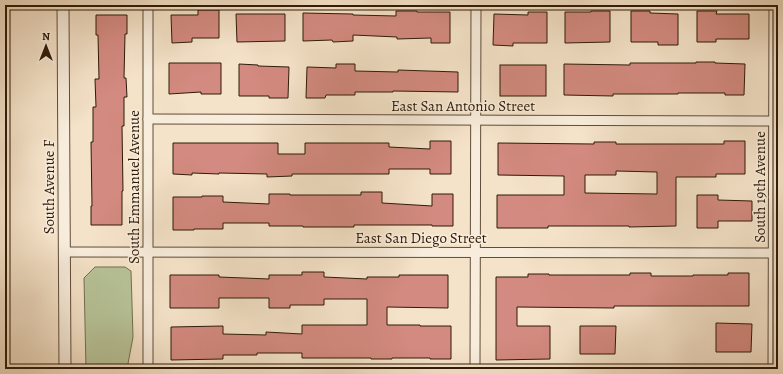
<svg xmlns="http://www.w3.org/2000/svg" width="783" height="374" viewBox="0 0 783 374" font-family="Alegreya,serif">
  <rect width="100%" height="100%" fill="#f5e3c9"/>
  <filter id="stains"><feTurbulence type="fractalNoise" baseFrequency=".005" numOctaves="4"/><feColorMatrix values="0 0 0 0 .2 0 0 0 0 .09 0 0 0 0 .02 0 0 0 .5 -.17"/></filter>
  <radialGradient id="worn" r=".72"><stop offset=".6" stop-color="#630" stop-opacity="0"/><stop offset="1" stop-color="#630" stop-opacity=".3"/></radialGradient>
  <path fill="#b8c499" stroke="#746f50" d="M95,267H125L131,271L133,337L127,369H86L84,278Z"/>
  <g fill="#d38a80" stroke="#2f1a07" fill-rule="evenodd">
    <path d="M198,10H219V38H192V42L172,43L171,15H198Z"/>
    <path d="M396,11H417V12H450V43H431V38L397,39V37L353,35V41L333,42L332,40L303,41V13L353,14V15L396,16Z"/>
    <path d="M591,11H610V42L565,43V12H591Z"/>
    <path d="M631,11H650V13L678,14V45H658V42H631Z"/>
    <path d="M697,11H717L716,14H749V39H716V42H697Z"/>
    <path d="M528,12H547V43H513V46L493,45L494,14L528,15Z"/>
    <path d="M236,14H285V41L237,42Z"/>
    <path d="M96,15H127V34H125L124,78H126L127,97H124V126H122L123,191H122V225H91V206H92L91,142H93V107H96L95,79H99L98,35H96Z"/>
    <path d="M696,62H715V63L745,64L744,95H725V93H678V94H613V96L564,95V64L630,65V63H696Z"/>
    <path d="M169,63H221V94H201V92L169,94Z"/>
    <path d="M239,64L258,65V66L289,67L288,98H269V96H239Z"/>
    <path d="M336,64H355V71L398,72V70L458,72V92L393,91V92H355V95H326L325,98H306L307,67L336,68Z"/>
    <rect x="500" y="65" width="46" height="31"/>
    <path d="M430,141H451V174H430V169H389V174H292V176L267,177V174L219,173V174L192,173V175L173,174V143H278V154H305V143H389V147L430,149Z"/>
    <path d="M724,141H745V174H716V177H676V226L629,227V226H548V228H497V195H564V176L498,175V143L594,144V142H616V144H724ZM616,171L657,172V194L585,193V175H616Z"/>
    <path d="M361,192H382V203L432,206V194H453V226H432V225H354V227H303V226H269V223H223V229H194V230H173V197H202V196H223V202L269,204V194H290V195H361Z"/>
    <path d="M697,195H718V200L752,201V221H718V228H697Z"/>
    <path d="M302,272H324V277L367,279V277H399V275H448V308L387,307V325H420V326H451V359H430V358H392V359H371V358H302V353H257V355H223V359L171,360V327L223,326V334L266,335V332L302,334V325H367V299H324V305H290V308H269V298H219V308H170V275H219V277L269,279V275H302Z"/>
    <path d="M630,273H651V276H693V275H728V273H749V306H614V308L517,307V326H550V359L496,360V277H528V274H549V275H630Z"/>
    <path d="M716,323L752,324L751,352H716Z"/>
    <path d="M580,326H616L615,354H580Z"/>
  </g>
  <g fill="none" stroke-linecap="round" stroke-linejoin="round">
    <g stroke="#604c38" stroke-width="11">
      <g id="minor">
        <path d="M148,5V369"/>
        <path d="M148,119L778,121"/>
        <path d="M64,252L778,253"/>
        <path d="M475,369L476,5"/>
        <path d="M773,369L774,5"/>
      </g>
    </g>
    <g stroke="#604c38" stroke-width="13">
      <path id="tertiary" d="M63,5L65,369"/>
    </g>
    <use href="#minor" stroke="#f8eddc" stroke-width="9"/>
    <use href="#tertiary" stroke="#f8eddc" stroke-width="11"/>
  </g>
  <g text-anchor="middle" stroke-width="3" stroke-linejoin="round" paint-order="stroke">
    <g font-size="15" fill="#2f1a07" stroke="#f8eddc">
      <text x="463" y="111">East San Antonio Street</text>
      <text transform="translate(49 187) rotate(-90)" y="5">South Avenue F</text>
      <text transform="translate(134 187) rotate(-90)" y="5">South Emmanuel Avenue</text>
      <text transform="translate(760 187) rotate(-90)" y="5">South 19th Avenue</text>
      <text x="421" y="243">East San Diego Street</text>
    </g>
  </g>
  <rect width="783" height="374" fill="none" stroke="#f5e3c9" stroke-width="20"/>
  <rect x="6" y="6" width="771" height="362" fill="none" stroke="#2f1a07" stroke-width="2"/>
  <rect x="10" y="10" width="763" height="354" fill="none" stroke="#2f1a07"/>
  <g transform="translate(46 46)" stroke="#f8eddc" stroke-width="3" paint-order="stroke">
  <path d="M0-3L7 15L0 10L-7 15Z" fill="#2f1a07"/>
  <text y="-6" font-size="11" font-weight="bold" text-anchor="middle" fill="#2f1a07">N</text>
  </g>
  <rect width="100%" height="100%" filter="url(#stains)"/>
  <rect width="100%" height="100%" fill="url(#worn)"/>
</svg>
